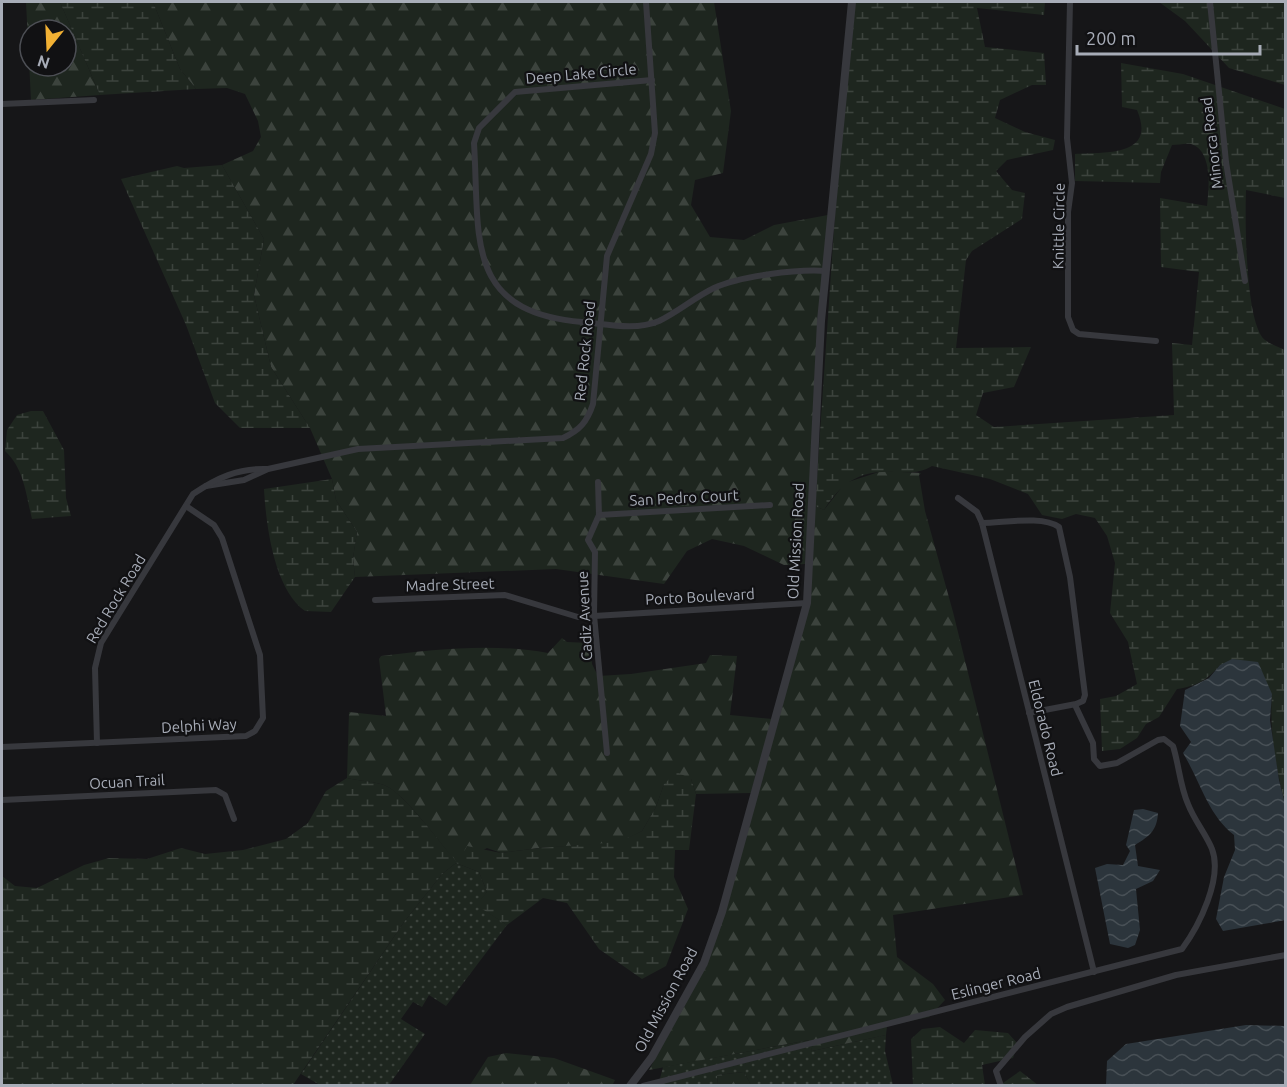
<svg xmlns="http://www.w3.org/2000/svg" width="1287" height="1087" viewBox="0 0 1287 1087" font-family="Ubuntu,sans-serif">
  <defs>
    <pattern id="grass-dots" width="8" height="8" patternUnits="userSpaceOnUse" patternTransform="scale(1.5)"><rect width="8" height="8" fill="#1e261f"/><path d="M2 2h.1M6 6h.1" fill="none" stroke="#3c433d" stroke-width="1.8" stroke-linecap="round"/></pattern>
    <pattern id="forest-firs" width="22" height="20" patternUnits="userSpaceOnUse" patternTransform="scale(1.5)"><rect width="22" height="20" fill="#1e261f"/><path d="M5 1l3.5 6h-7zM16 11l3.5 6h-7z" fill="#3c433d"/></pattern>
    <pattern id="wetland-marsh" width="20" height="14" patternUnits="userSpaceOnUse" patternTransform="scale(1.5)"><rect width="20" height="14" fill="#1e261f"/><path d="M1 5h8M5 5V1M11 12h8M15 12V8" fill="none" stroke="#3c433d"/></pattern>
    <pattern id="water-waves" width="16" height="10" patternUnits="userSpaceOnUse" patternTransform="scale(1.5)"><rect width="16" height="10" fill="#2c353c"/><path d="M0 5q4-4 8 0t8 0" fill="none" stroke="#485056"/></pattern>
  </defs>
  <rect width="100%" height="100%" fill="#161618"/>
  <g fill="url(#grass-dots)">
    <path d="M456,863L479,872L487,892L477,905L507,925L446,1006L429,995L422,1007L413,1002L401,1019L425,1034L389,1085H320L301,1074L404,922L442,874Z"/>
    <path d="M886,1035L885,1051L893,1085H751L744,1072L717,1075L718,1085L658,1086L663,1067L810,1040L812,1051Z"/>
  </g>
  <g fill="url(#forest-firs)" fill-rule="evenodd">
    <path d="M26,2H60L100,95L31,100ZM30,30H66V66H30Z"/>
    <path d="M153,2H714L731,111L723,173L695,180L691,205L710,237L744,240L774,225L828,215L805,564L784,565L744,546L712,539L687,551L664,584L556,569L355,577L353,558L357,532L336,500L332,479L310,428L271,367L254,295L264,239L222,165L253,151L261,137L258,121L245,94L227,88L196,89L180,69Z"/>
    <path d="M882,471L921,473L919,475L925,511L953,612L1023,895L893,915L897,957L933,984L945,1000L929,1017L887,1026L886,1035L812,1051L809,1040L649,1070L707,964L810,604L815,506L824,510L845,483Z"/>
    <path d="M562,638L567,642L590,643L592,664L598,676L631,674L706,663L710,655L737,656L730,715L772,719L751,793L696,794L691,779L664,784L656,807L642,831L619,843L539,848L501,853L487,848L458,864C441,845 405,793 384,785C373,781 359,781 347,778L349,712L386,716L379,659L381,656C435,649 495,643 548,653Z"/>
    <path d="M506,1053L554,1058L615,1080L612,1086L470,1085L488,1057Z"/>
    <path d="M744,1072L751,1085H718L717,1075Z"/>
  </g>
  <g fill="url(#wetland-marsh)">
    <path d="M60,2H153L180,69L196,89L100,95Z"/>
    <path d="M855,2H1045L1044,15L977,8L985,47L1044,53L1046,85H1032L1000,100L995,118L1025,132L1055,140L1053,150L1007,160L996,171L1012,190L1025,193L1022,219L972,251L966,260L956,348L1031,347L1014,387L983,393L976,415L994,427L1174,415L1172,343L1192,345L1199,272L1161,267L1160,198L1207,206C1209,188 1213,151 1191,144C1186,143 1177,145 1172,145L1161,172L1160,183L1075,181V154C1105,152 1157,157 1137,110L1122,107L1121,63L1183,74L1285,109V198L1246,190C1245,217 1245,324 1265,340C1270,344 1279,347 1285,350V804C1276,768 1269,731 1272,694L1220,665C1207,680 1197,686 1177,689L1159,717L1146,724L1137,738L1120,749L1102,751L1100,699L1116,696L1137,684L1128,642L1110,613L1115,563L1107,536L1095,518L1076,514L1062,519L1042,515L1028,494L990,479L932,466C919,474 909,472 895,472C860,470 842,482 824,510L815,506L835,214Z"/>
    <path d="M1159,2H1285V85L1229,68L1185,21Z"/>
    <path d="M222,165L264,239L254,295L271,367L310,428H240L215,403L186,325L121,179L177,166L184,168Z"/>
    <path d="M31,411H43L64,450L66,498L71,516L32,519C26,495 24,468 5,451L7,430L17,415Z"/>
    <path d="M332,479L336,500L357,532L353,558L355,577L331,612L305,611C274,589 266,525 264,489Z"/>
    <path d="M677,772L691,779L696,794L689,850H675L674,877L688,909L666,966L642,979L599,949L567,903L543,898L507,925L476,905L487,892L479,872L456,863L442,874L404,922L293,1085H2V876L15,886L37,888L84,865L109,858L147,859L181,848L205,854L243,850L286,839L308,823L326,791L347,778C359,781 373,781 384,785C405,793 440,844 458,863L467,846L501,853L539,848L619,842L642,831L656,807L664,784Z"/>
    <path d="M940,1027L964,1043L975,1030L1008,1033L1018,1044L1013,1058L982,1065L985,1085L913,1086L911,1039L922,1029Z"/>
    <path d="M1020,1071L1038,1085L1001,1086L1003,1083Z"/>
  </g>
  <g fill="url(#water-waves)">
    <path d="M1232,659L1258,662L1272,694L1270,720L1279,780L1285,804L1286,920L1223,931L1216,919L1224,877L1235,850L1234,835C1208,815 1200,781 1183,753L1191,742L1180,726L1185,690L1209,678L1220,665Z"/>
    <path d="M1143,809L1158,813C1157,830 1150,836 1135,845L1138,866L1160,870L1153,881L1136,889L1140,930L1135,945L1128,948L1110,944L1095,868L1107,864L1123,865L1130,851L1126,845L1134,810Z"/>
    <path d="M1246,1025L1285,1026V1085H1106L1107,1061L1126,1044Z"/>
  </g>
  <g fill="none" stroke-linecap="round" stroke-linejoin="round">
    <g stroke="#37383d" stroke-width="6">
      <path d="M1070,2L1067,138L1072,183L1068,212V317L1073,330L1079,334L1156,341"/>
      <path d="M1210,2L1226,162L1245,281"/>
      <path d="M652,80L515,92L479,128L474,143C480,236 463,312 582,322C606,324 636,331 659,321C678,312 695,297 714,288C740,276 797,269 826,271"/>
      <path d="M2,104L94,100"/>
      <path d="M598,482L599,515L588,540L595,552L594,615L607,753"/>
      <path d="M206,486L244,480L268,469L358,449L563,438C580,430 587,422 593,404L607,256L651,154L655,133L646,2"/>
      <path d="M958,498L977,512L982,523L1094,972"/>
      <path d="M599,515L770,505"/>
      <path d="M982,523C1004,523 1042,515 1059,527L1070,577L1085,695L1083,701L1076,704L1029,713"/>
      <path d="M375,600L505,595L578,617L807,603"/>
      <path d="M97,743L95,668L101,643L193,494C217,478 238,468 267,469"/>
      <path d="M2,747L246,736L255,731L263,718L260,655L222,538L214,525L186,506"/>
      <path d="M2,800L216,790L225,795L234,819"/>
      <path d="M643,1086L1182,949C1199,926 1223,878 1212,849C1206,834 1194,820 1188,804C1180,786 1179,765 1173,746L1164,739L1158,740L1117,763L1100,766L1094,759L1093,743L1075,705"/>
      <path d="M1001,1086L996,1071L1025,1037L1051,1014L1067,1007L1176,975L1286,955"/>
    </g>
    <path stroke="#37383d" stroke-width="8" d="M630,1086L652,1057L704,963L722,912L807,603L821,321L852,2"/>
  </g>
  <g text-anchor="middle" stroke-width="4.5" stroke-linejoin="round" paint-order="stroke">
    <g font-size="15" fill="#a8adb8" stroke="#111113">
      <text transform="translate(581 74) rotate(-5)" y="5">Deep Lake Circle</text>
      <text transform="translate(1212 143) rotate(-97)" y="5">Minorca Road</text>
      <text transform="translate(1059 226) rotate(-89)" y="5">Knittle Circle</text>
      <text transform="translate(585 351) rotate(-84)" y="5">Red Rock Road</text>
      <text transform="translate(684 498) rotate(-3)" y="5">San Pedro Court</text>
      <text transform="translate(796 541) rotate(-87)" y="5">Old Mission Road</text>
      <text transform="translate(450 585) rotate(-2)" y="5">Madre Street</text>
      <text transform="translate(700 597) rotate(-3)" y="5">Porto Boulevard</text>
      <text transform="translate(116 599) rotate(-59)" y="5">Red Rock Road</text>
      <text transform="translate(585 616) rotate(-93)" y="5">Cadiz Avenue</text>
      <text transform="translate(199 726) rotate(-3)" y="5">Delphi Way</text>
      <text transform="translate(1045 728) rotate(76)" y="5">Eldorado Road</text>
      <text transform="translate(127 782) rotate(-3)" y="5">Ocuan Trail</text>
      <text transform="translate(996 984) rotate(-14)" y="5">Eslinger Road</text>
      <text transform="translate(666 1000) rotate(-62)" y="5">Old Mission Road</text>
    </g>
  </g>
  <rect width="1287" height="1087" fill="none" stroke="#a8adb8" stroke-width="6"/>
  <g transform="translate(48 48) rotate(198)"><circle r="28" fill="#111113" stroke="#4d4f55" stroke-width="1.5"/>
  <path d="M0-4.5L10 22L0 15L-10 22Z" fill="#f2b134"/>
  <text y="-9" font-size="16" font-weight="bold" text-anchor="middle" fill="#a8adb8">N</text>
  </g>
  <path d="M1077 45v9h183v-9" fill="none" stroke="#a8adb8" stroke-width="3"/>
  <text x="1086" y="45" font-size="18" fill="#a8adb8" stroke="#111113" stroke-width="4.5" paint-order="stroke">200 m</text>
</svg>
